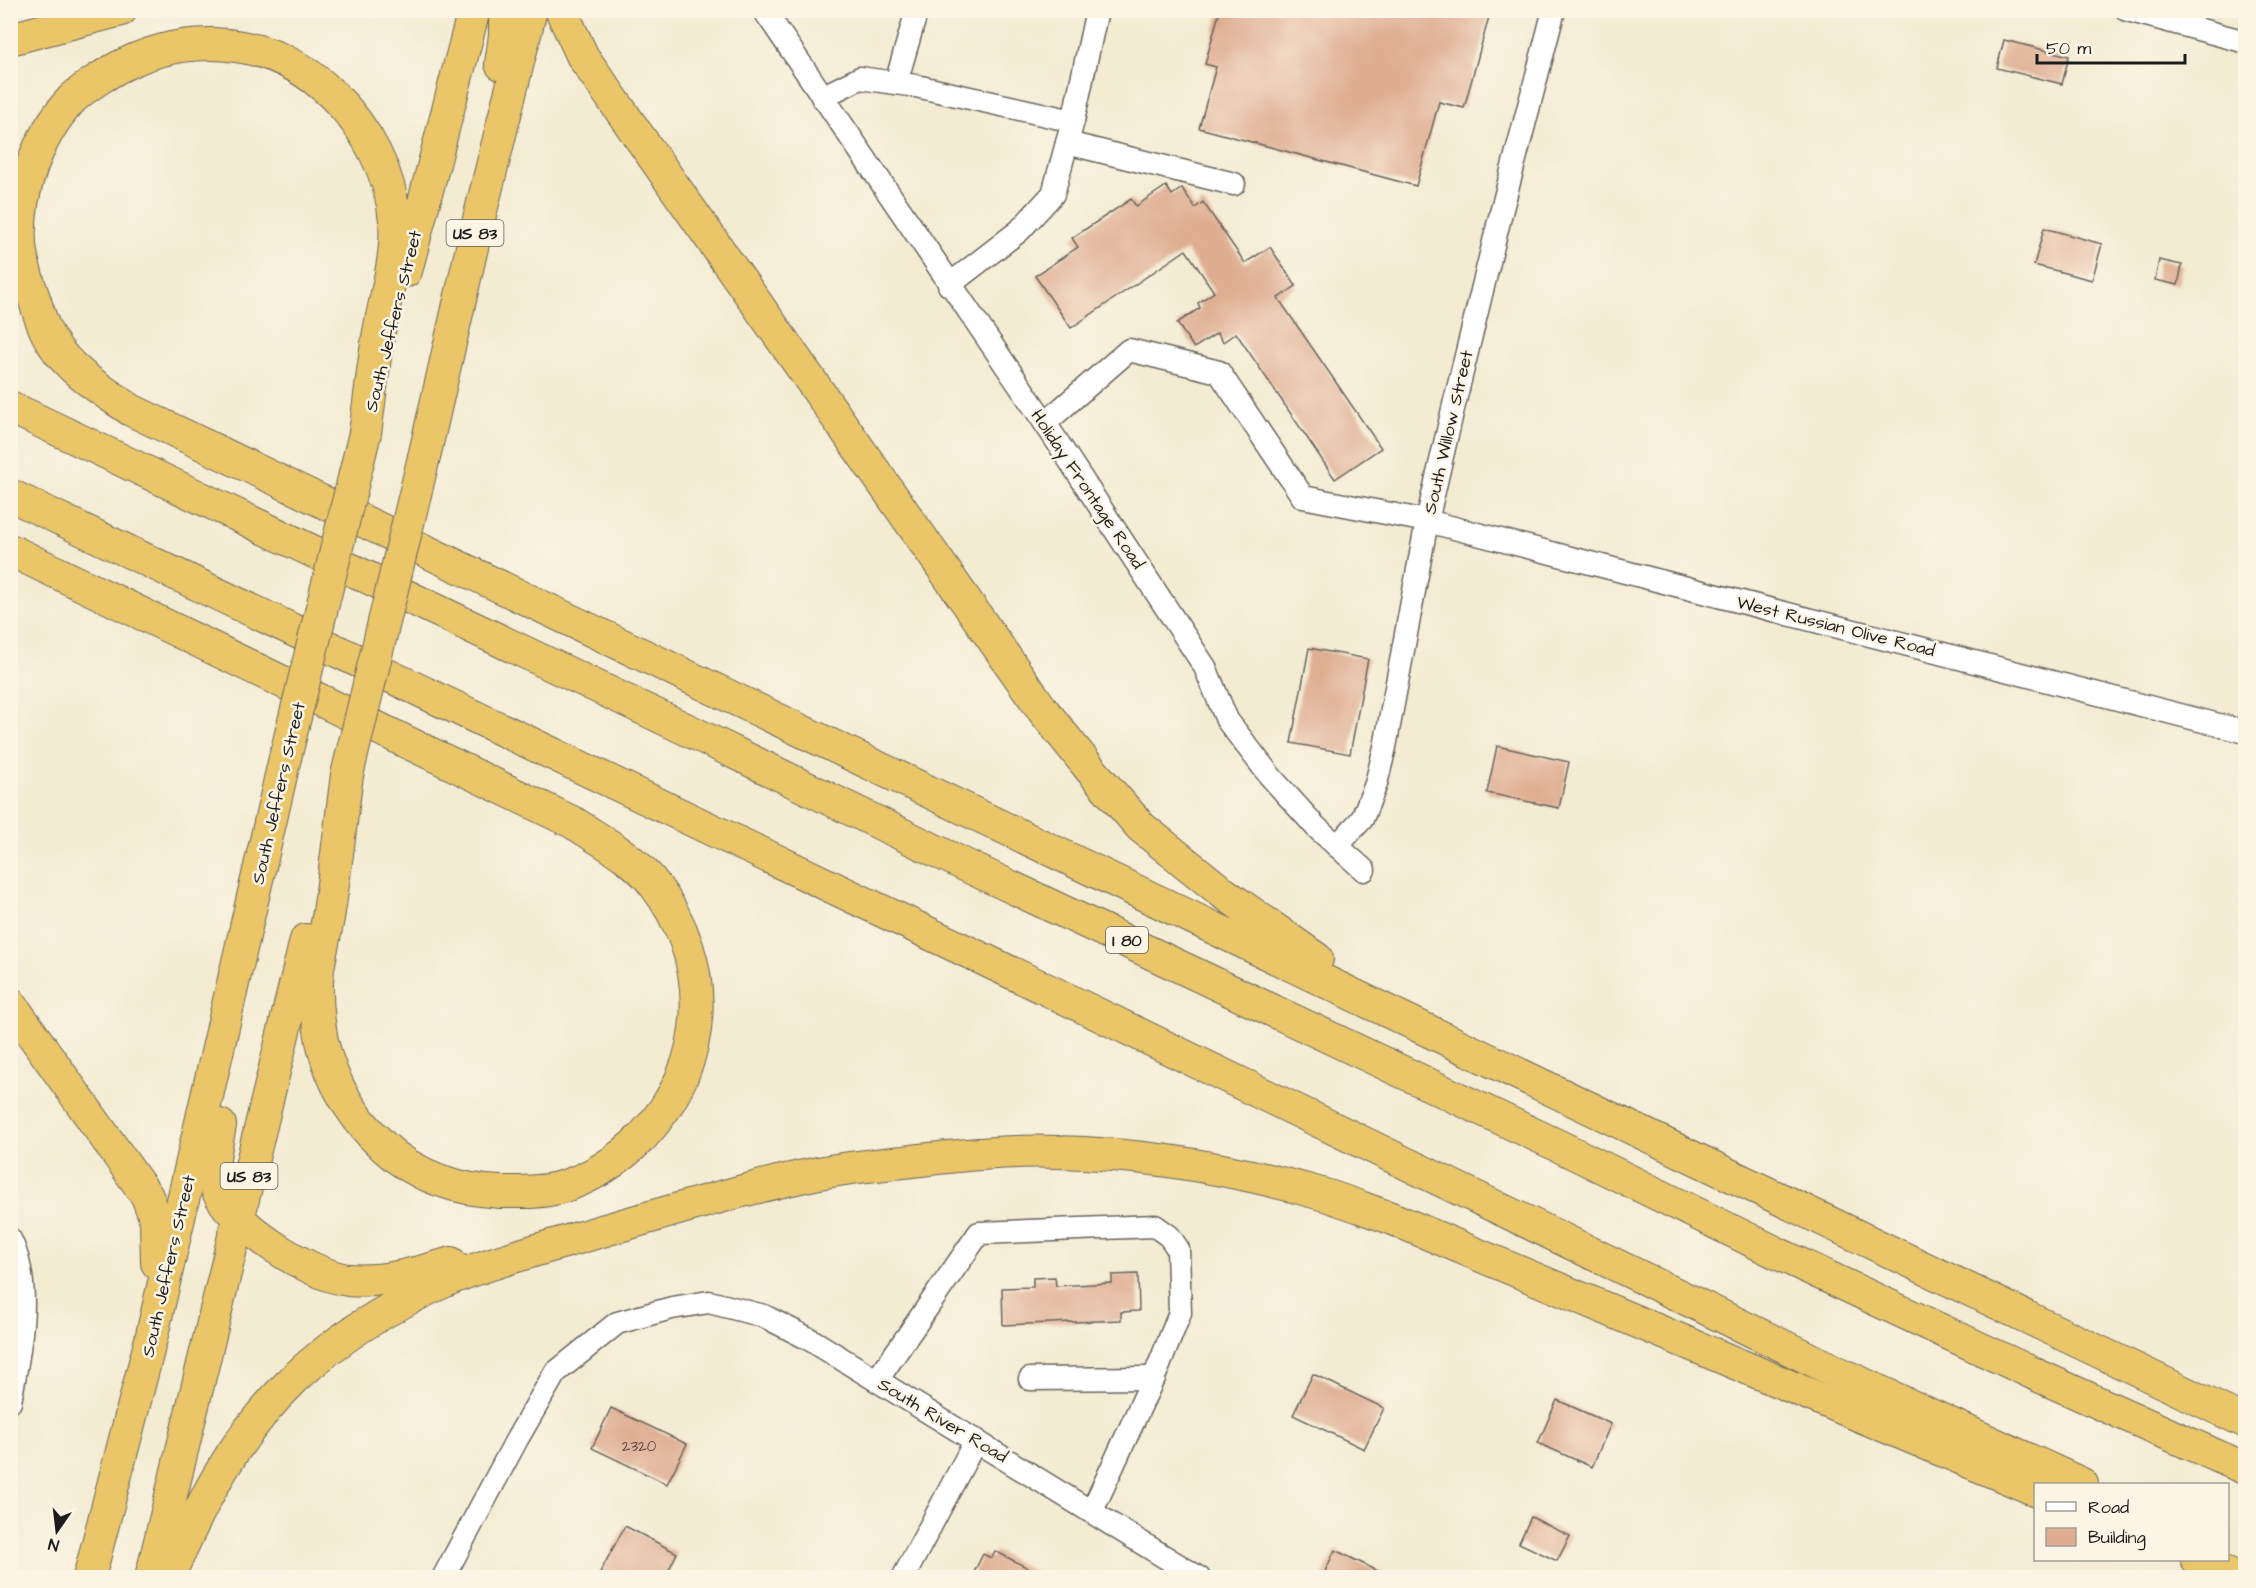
<svg xmlns="http://www.w3.org/2000/svg" width="2256" height="1588" viewBox="0 0 2256 1588" font-family="'Architects Daughter',sans-serif">
  <rect width="100%" height="100%" fill="#fcf5e5"/>
  <filter id="ink" filterUnits="userSpaceOnUse"><feTurbulence type="fractalNoise" baseFrequency=".0167" numOctaves="2"/><feDisplacementMap in="SourceGraphic" scale="12" xChannelSelector="R" yChannelSelector="G"/><feConvolveMatrix kernelMatrix="1 2 1 2 8 2 1 2 1" color-interpolation-filters="sRGB"/></filter>
  <filter id="wash" filterUnits="userSpaceOnUse"><feTurbulence type="fractalNoise" baseFrequency=".008" numOctaves="4" result="noise"/><feDisplacementMap in="SourceGraphic" scale="24" xChannelSelector="R" yChannelSelector="G"/><feGaussianBlur stdDeviation="1.35" result="paint"/><feColorMatrix in="noise" values="0 0 0 0 0 0 0 0 0 0 0 0 0 0 0 0 0 1.4 0 .05"/><feComposite in="paint" operator="in"/></filter>
  <g filter="url(#wash)">
    <rect width="100%" height="100%" fill="#f3ebd2"/>
    <g id="blocks">
      <g fill="#dfad92">
        <path d="M1220,10H1479L1490,13L1464,108L1439,102L1416,186L1199,128L1216,67L1205,64Z"/>
        <path d="M2004,40L2069,56L2062,84L1997,68Z"/>
        <path d="M1166,186L1172,195L1182,188L1195,208L1203,202L1245,263L1270,247L1296,286L1278,298L1381,448L1335,479L1236,333L1223,342L1217,333L1194,348L1177,323L1200,308L1198,303L1214,292L1186,250L1071,328L1035,276L1078,247L1072,238L1131,199L1136,206Z"/>
        <path d="M2044,228L2102,244L2092,280L2034,265Z"/>
        <path d="M2159,260L2182,265L2178,285L2155,280Z"/>
        <path d="M1309,648L1368,659L1350,754L1291,743Z"/>
        <path d="M1497,746L1569,762L1559,808L1487,793Z"/>
        <path d="M1138,1274L1139,1311L1121,1312V1320L1003,1325L1002,1288L1033,1287V1278L1055,1277L1056,1286L1112,1283V1275Z"/>
        <path d="M1313,1374L1384,1408L1364,1449L1293,1415Z"/>
        <path d="M1557,1400L1611,1424L1592,1467L1538,1443Z"/>
        <path d="M611,1408L687,1444L667,1484L592,1448Z"/>
        <path d="M1531,1517L1570,1536L1557,1561L1519,1543Z"/>
        <path d="M625,1526L677,1553L665,1578H597Z"/>
        <path d="M1335,1550L1392,1578H1322Z"/>
        <path d="M995,1551L1047,1578H971L983,1554L991,1558Z"/>
      </g>
    </g>
  </g>
  <g filter="url(#ink)">
    <use href="#blocks" fill-opacity="0" stroke="#67645c" stroke-width="1.5"/>
    <g fill="none" stroke-linecap="round" stroke-linejoin="round">
      <g stroke="#67645c" stroke-width="25">
        <g id="minor">
          <path d="M764,10L1045,423L1205,667L1227,720L1270,776L1316,827L1364,870"/>
          <path d="M2127,10L2246,42"/>
          <path d="M896,83L917,10"/>
          <path d="M822,97L860,78L916,86L1073,121"/>
          <path d="M1067,143L1234,184"/>
          <path d="M949,285L1019,231L1053,194L1073,121L1097,10"/>
          <path d="M1045,423L1129,350L1219,372L1303,497L1427,521L2246,732"/>
          <path d="M1337,846L1362,819L1376,784L1385,747L1427,521L1453,409L1502,209L1554,10"/>
          <path d="M10,1239C34,1287 19,1352 10,1402"/>
          <path d="M1030,1379L1154,1378"/>
          <path d="M877,1380L979,1233L1155,1226L1169,1236L1178,1249L1180,1313L1158,1368L1092,1511"/>
          <path d="M443,1578L517,1439L555,1373L617,1323L672,1308L709,1302L764,1316L811,1340L1199,1578"/>
          <path d="M903,1578L976,1440"/>
        </g>
      </g>
      <g stroke="#67645c" stroke-width="34">
        <g id="highway">
          <path d="M561,10L583,57L1042,709L1091,770L1141,827L1222,892L1317,959"/>
          <path d="M10,39L121,10"/>
          <path d="M501,64L505,35V10"/>
          <path d="M406,271L474,10"/>
          <path d="M10,407L692,732L967,866L1561,1147L1781,1255L2039,1376L2246,1469"/>
          <path d="M365,433C370,399 373,365 379,332C385,297 398,257 395,221C391,174 367,129 334,96C271,33 179,29 105,75C94,82 81,90 72,99C37,136 17,193 20,244C21,262 28,281 34,298C39,314 44,331 54,345C72,373 104,391 131,410L2246,1422"/>
          <path d="M424,457L473,243L531,10"/>
          <path d="M10,495L1052,992L1837,1372L2082,1484"/>
          <path d="M10,550L574,823C600,840 636,859 654,884C714,963 711,1063 643,1136C619,1160 591,1179 558,1188C539,1193 519,1192 500,1192C457,1190 415,1176 384,1147C349,1115 324,1070 319,1022C317,1006 316,986 318,969C321,950 326,931 329,912C336,866 341,820 347,775"/>
          <path d="M10,1003L147,1196L156,1220L157,1263"/>
          <path d="M220,1125C217,1144 210,1166 215,1184C226,1223 309,1275 348,1280C383,1283 418,1273 451,1263"/>
          <path d="M2197,1560L2238,1578"/>
          <path d="M89,1578L151,1339L285,758"/>
          <path d="M151,1578L306,940"/>
          <path d="M168,1578C202,1501 232,1439 294,1379C339,1336 395,1303 452,1278C499,1259 550,1247 598,1232C670,1212 741,1189 814,1174C843,1168 874,1165 904,1162C954,1156 1006,1150 1057,1152C1144,1154 1234,1169 1318,1193C1343,1200 1367,1210 1391,1218L2036,1490"/>
        </g>
      </g>
      <use href="#minor" stroke="#fff" stroke-width="22"/>
      <use href="#highway" stroke="#eac669" stroke-width="32"/>
      <g stroke="#67645c" stroke-width="34" stroke-linecap="butt">
        <g id="highway-bridge">
          <path d="M285,758L365,433"/>
          <path d="M347,775L424,457"/>
        </g>
      </g>
      <use href="#highway-bridge" stroke="#eac669" stroke-width="32"/>
    </g>
  </g>
  <g text-anchor="middle" stroke-width="5" stroke-linejoin="round" paint-order="stroke">
    <g font-size="15" fill="#4d403a">
      <text x="639" y="1451">2320</text>
    </g>
    <g fill="#fcf5e5" stroke="#5f5d58" stroke-width="1.5">
      <rect x="446.5" y="220" width="57" height="26" rx="4.5"/>
      <rect x="1106" y="927" width="42" height="26" rx="4.5"/>
      <rect x="220.5" y="1163" width="57" height="26" rx="4.5"/>
    </g>
    <g font-size="16" font-weight="bold" fill="#1c1c1c">
      <text x="475" y="239">US 83</text>
      <text x="1127" y="946">I 80</text>
      <text x="249" y="1182">US 83</text>
    </g>
    <g font-size="18" fill="#1c1c1c" stroke="#fcf5e5">
      <text transform="translate(393 321) rotate(-76)" y="6">South Jeffers Street</text>
      <text transform="translate(1448 432) rotate(-77)" y="6">South Willow Street</text>
      <text transform="translate(1088 489) rotate(56)" y="6">Holiday Frontage Road</text>
      <text transform="translate(1836 626) rotate(14)" y="6">West Russian Olive Road</text>
      <text transform="translate(278 793) rotate(-77)" y="6">South Jeffers Street</text>
      <text transform="translate(168 1266) rotate(-77)" y="6">South Jeffers Street</text>
      <text transform="translate(943 1420) rotate(31)" y="6">South River Road</text>
    </g>
  </g>
  <rect width="2256" height="1588" fill="none" stroke="#fcf5e5" stroke-width="36"/>
  <rect x="2034" y="1483" width="195" height="78" fill="#fcf5e5" stroke="#a29e95" stroke-width="1.5"/>
  <rect x="2046" y="1502" width="30" height="9" fill="#ffffff" stroke="#a29e95" stroke-width="1.5"/>
  <text x="2088" y="1513" font-size="18" fill="#1c1c1c">Road</text>
  <rect x="2046" y="1528" width="30" height="18" fill="#dfad92" stroke="#a29e95" stroke-width="1.5"/>
  <text x="2088" y="1543" font-size="18" fill="#1c1c1c">Building</text>
  <g transform="translate(57 1531) rotate(194)" stroke="#fcf5e5" stroke-width="4.5" paint-order="stroke">
  <path d="M0-4.5L10 22L0 15L-10 22Z" fill="#1c1c1c"/>
  <text y="-9" font-size="16" font-weight="bold" text-anchor="middle" fill="#1c1c1c">N</text>
  </g>
  <path d="M2037 54v9h148v-9" fill="none" stroke="#1c1c1c" stroke-width="3"/>
  <text x="2046" y="54" font-size="18" fill="#1c1c1c" stroke="#fcf5e5" stroke-width="4.5" paint-order="stroke">50 m</text>
</svg>
